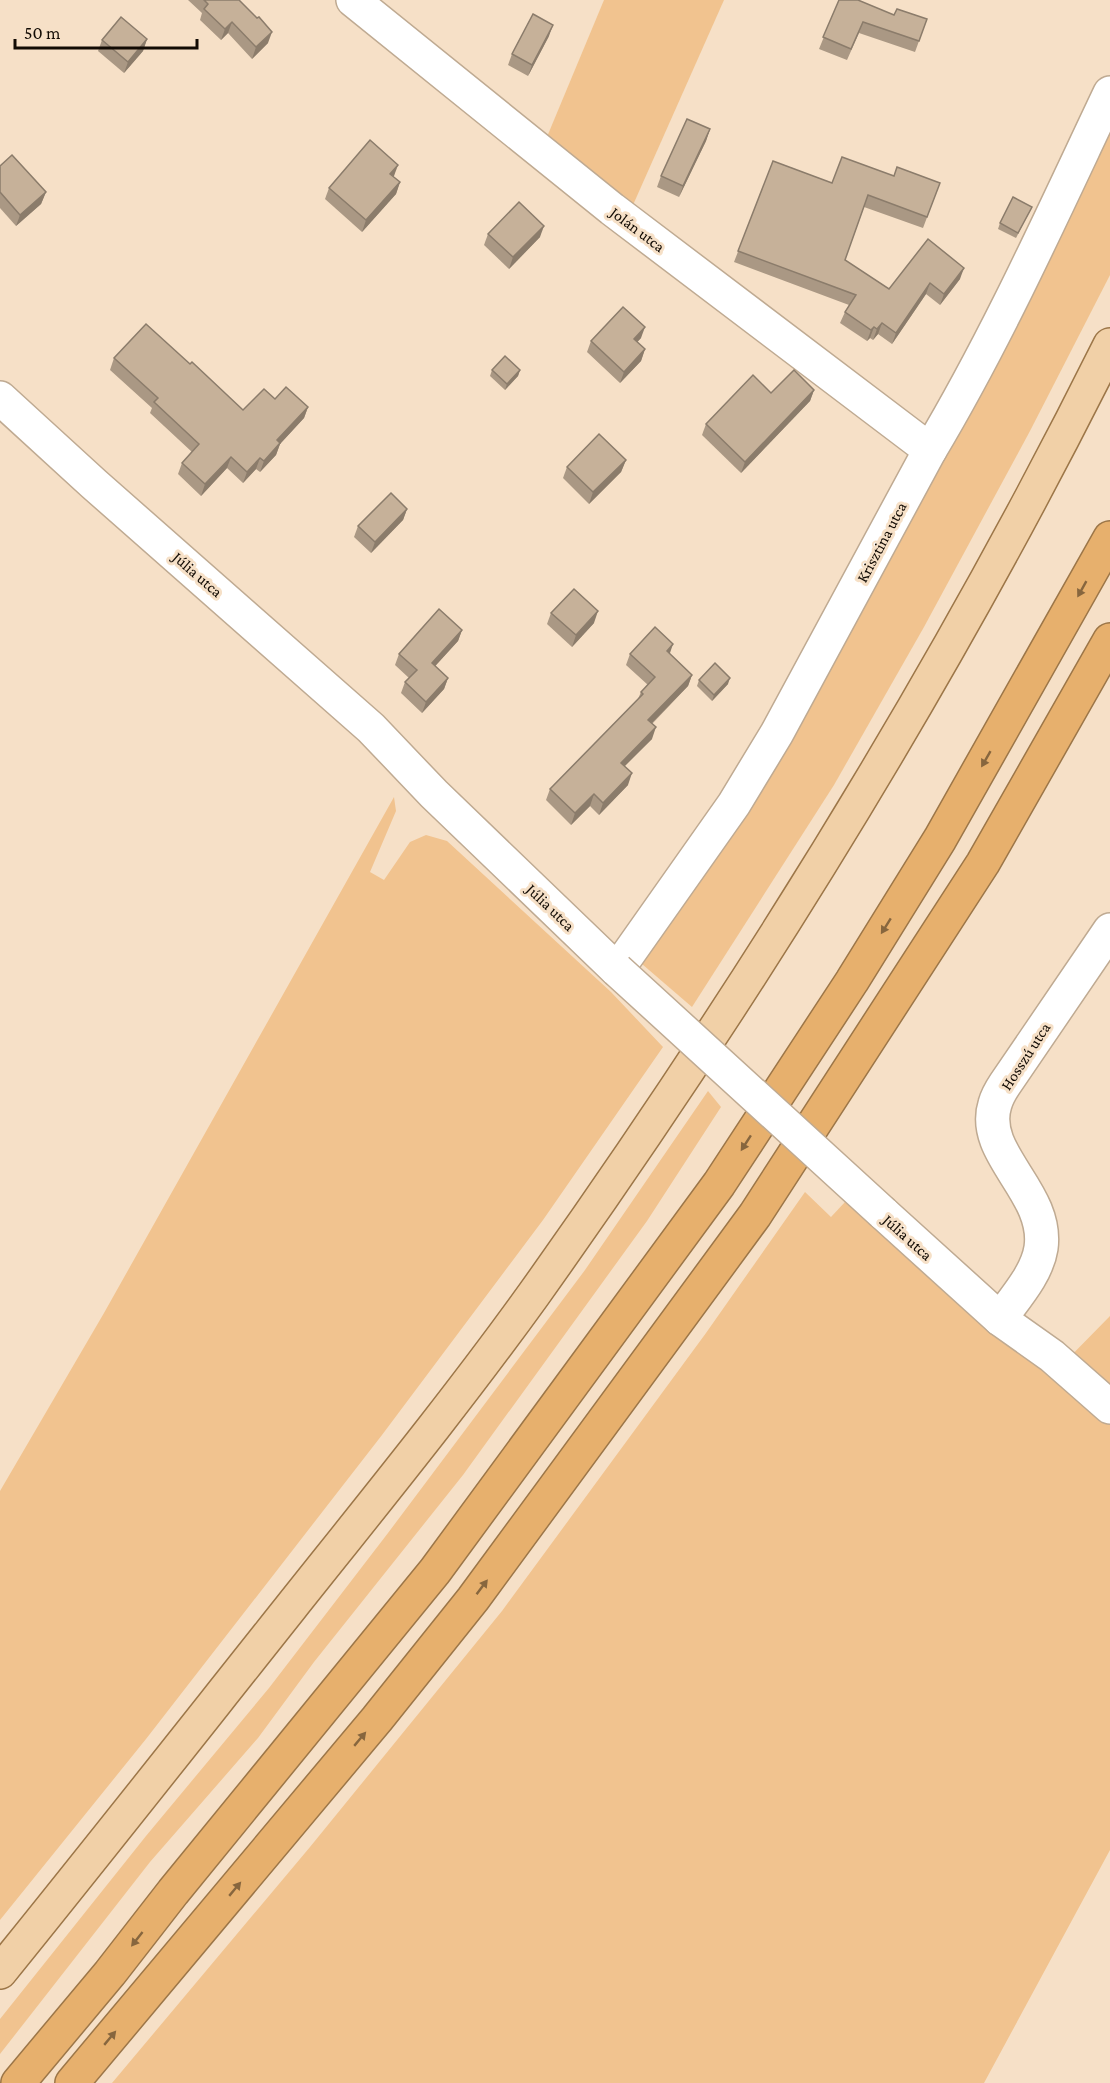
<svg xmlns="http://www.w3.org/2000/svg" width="1110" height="2083" viewBox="0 0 1110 2083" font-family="'Crimson Pro',serif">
  <rect width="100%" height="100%" fill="#f6e0c7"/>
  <g fill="#f1c38f">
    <path d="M604,0H724L629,214L544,144Z"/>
    <path d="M1110,93V275L1030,431L924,627L834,785L692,1007L635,958Z"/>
    <path d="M394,797L396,811L370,872L384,880L410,842L426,835L447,841L611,992L663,1047L543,1220L382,1435L146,1739L0,1920V1491L104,1313Z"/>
    <path d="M708,1091L721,1107L647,1221L463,1475L314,1662L258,1738L150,1862L0,2054V2019L146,1836L269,1688L388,1533L585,1270Z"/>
    <path d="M805,1192L831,1217L845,1202L966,1309L1058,1369L1110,1316V1850L984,2083H112L310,1847L502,1611L706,1333Z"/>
  </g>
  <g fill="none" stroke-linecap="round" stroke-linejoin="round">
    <g stroke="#bfaa92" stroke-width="36">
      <g id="minor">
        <path d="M353,0L612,209L930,450"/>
        <path d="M0,398L94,484L371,728L434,794L617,970L734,804L777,733L930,450C998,336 1053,213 1110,93"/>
        <path d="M883,1213L1000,1319L1052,1356L1110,1407"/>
        <path d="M1000,1319C1015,1298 1037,1274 1041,1248C1049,1192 979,1154 995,1104C997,1097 1001,1090 1005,1084L1110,930"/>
      </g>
    </g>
    <g stroke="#9c7648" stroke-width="36">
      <path id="major" d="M0,1972C98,1851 194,1729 291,1607C373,1504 457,1401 534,1294C749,992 945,677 1110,345"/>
    </g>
    <g stroke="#9c7648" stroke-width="36">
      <g id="highway">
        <path d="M18,2083L110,1973L173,1892L435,1571L719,1184L852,981L940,839L1110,538"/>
        <path d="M72,2083L377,1719L473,1599L755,1215L983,863L1110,640"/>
      </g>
    </g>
    <use href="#minor" stroke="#fff" stroke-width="33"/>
    <use href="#major" stroke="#f1d0a7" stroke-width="33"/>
    <use href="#highway" stroke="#e7b06d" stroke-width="33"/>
    <g stroke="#bfaa92" stroke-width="36" stroke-linecap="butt">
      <path id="minor-bridge" d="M617,970L883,1213"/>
    </g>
    <use href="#minor-bridge" stroke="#fff" stroke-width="33"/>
  </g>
  <g fill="#aa9884">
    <path d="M188,0H239L268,43L252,59L228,33L221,40L200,20L202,13Z"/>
    <path d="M839,0L894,15L927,19L915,52L859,33L847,60L819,49Z"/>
    <path d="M549,36L528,76L508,65L512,54Z"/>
    <path d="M147,39L143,51L124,73L98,51L102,40Z"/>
    <path d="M710,129L706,141L679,197L657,187L661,176Z"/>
    <path d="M773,161L832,183H940L923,228L864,207L845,260L889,289L960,279L940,305L926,294L892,344L878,334L873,340L870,338L867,341L840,323L845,312L849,305L734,262Z"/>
    <path d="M0,166L46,192L41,204L16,226L0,208Z"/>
    <path d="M393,177L400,182L396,194L362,232L325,199L329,188Z"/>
    <path d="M1032,207L1016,238L998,229L1000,223Z"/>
    <path d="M488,234L540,237L509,269L484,245Z"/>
    <path d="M641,338L637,342L645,349L641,361L620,383L587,352L591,341Z"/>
    <path d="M114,358L190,364L243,410L275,399L308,407L304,418L280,444L276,455L260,472L256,469L243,483L227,468L201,496L178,474L182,463L192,452L150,413L152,408L110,370Z"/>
    <path d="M492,370H520L518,376L505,390L490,376Z"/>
    <path d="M814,390L810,401L741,473L702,435L706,424L771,393Z"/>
    <path d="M626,460L621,472L589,504L563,478L567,467Z"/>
    <path d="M407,509L403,520L371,553L354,537L358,526Z"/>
    <path d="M551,613L594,623L572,647L547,624Z"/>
    <path d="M462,630L458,641L435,666L448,678L444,689L422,713L401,693L405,682L409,678L395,665L399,654Z"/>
    <path d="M630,654H670L692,675L688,686L652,724V739L624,766L628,785L599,815L590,806L571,825L546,800L550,789L638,699L641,692L648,685L626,665Z"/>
    <path d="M699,680L728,684L712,701L697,686Z"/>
  </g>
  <g fill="#8b7c6b">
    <path d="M232,22L228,33L221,40L225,29Z"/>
    <path d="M553,25L549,36L528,76L532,65Z"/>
    <path d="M272,32L268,43L252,59L256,47Z"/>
    <path d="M147,39L143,51L124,73L128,62Z"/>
    <path d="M710,129L706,141L679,197L683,186Z"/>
    <path d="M398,165L394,176L386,185L390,174Z"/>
    <path d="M400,182L396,194L362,232L366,220Z"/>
    <path d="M46,192L41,204L16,226L20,215Z"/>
    <path d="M544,226L540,237L509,269L513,257Z"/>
    <path d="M964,268L960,279L940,305L944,294Z"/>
    <path d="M930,283L926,294L892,344L896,333Z"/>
    <path d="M882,323L878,334L873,340L877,329Z"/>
    <path d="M645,327L641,338L630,350L634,339Z"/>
    <path d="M874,327L870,338L867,341L871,330Z"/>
    <path d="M645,349L641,361L620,383L624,372Z"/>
    <path d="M520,370L518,376L505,390L507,384Z"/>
    <path d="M814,390L810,401L741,473L745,462Z"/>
    <path d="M308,407L304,418L280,444L276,455L260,472L264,461L277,440Z"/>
    <path d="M231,457L227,468L201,496L205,484Z"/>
    <path d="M260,458L256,469L243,483L247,472Z"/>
    <path d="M626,460L621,472L589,504L593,492Z"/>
    <path d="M407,509L403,520L371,553L375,542Z"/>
    <path d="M598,611L594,623L572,647L576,635Z"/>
    <path d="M462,630L458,641L428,674L432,663Z"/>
    <path d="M673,644L669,656L667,651Z"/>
    <path d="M692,675L688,686L644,731L648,720Z"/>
    <path d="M448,678L444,689L422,713L426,702Z"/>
    <path d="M730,678L728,684L712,701L714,695Z"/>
    <path d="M656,727L652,739L617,774L621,763Z"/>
    <path d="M632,773L628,785L599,815L603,803Z"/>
    <path d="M594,794L590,806L571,825L575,813Z"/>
  </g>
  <g fill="#c6b199" stroke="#8b7c6b" stroke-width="1.5">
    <path d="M204,0H239L257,18L259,17L272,32L256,47L232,22L225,29L204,9L208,4Z"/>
    <path d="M839,0H858L894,15L897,9L927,19L919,41L863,22L851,49L823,37Z"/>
    <path d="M533,14L553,25L532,65L512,54Z"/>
    <path d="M121,17L147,39L128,62L102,40Z"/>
    <path d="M687,119L710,129L683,186L661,176Z"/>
    <path d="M370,140L398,165L390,174L400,182L366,220L329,188Z"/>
    <path d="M12,155L46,192L20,215L0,192V166Z"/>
    <path d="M842,157L894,176L897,167L940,183L927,217L868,195L845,260L889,289L928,239L964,268L944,294L930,283L896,333L882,323L877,329L874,327L871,330L845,312L856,295L738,251L773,161L832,183Z"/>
    <path d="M1013,197L1032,207L1018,233L1000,223Z"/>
    <path d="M519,202L544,226L513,257L488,234Z"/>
    <path d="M623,307L645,327L634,339L645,349L624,372L591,341Z"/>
    <path d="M146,324L190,364L192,362L243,410L264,389L275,399L286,387L308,407L277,440L280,443L264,461L260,458L247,472L231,457L205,484L182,463L199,444L154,402L158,398L114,358Z"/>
    <path d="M505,356L520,370L507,384L492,370Z"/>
    <path d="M794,370L814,390L745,462L706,424L753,375L771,393Z"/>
    <path d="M599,434L626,460L593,492L567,467Z"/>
    <path d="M391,493L407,509L375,542L358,526Z"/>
    <path d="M574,589L598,611L576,635L551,613Z"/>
    <path d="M439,609L462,630L432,663L448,678L426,702L405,682L417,670L399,654Z"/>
    <path d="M655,627L673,644L667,651L692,675L648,720L656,727L621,763L632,773L603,803L594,794L575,813L550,789L643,694L641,692L655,677L630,654Z"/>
    <path d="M715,663L730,678L714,695L699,680Z"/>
  </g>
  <defs><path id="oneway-solid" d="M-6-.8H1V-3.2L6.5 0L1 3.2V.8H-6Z" transform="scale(1.5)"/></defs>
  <g fill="#87663e">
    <use href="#oneway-solid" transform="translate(1082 589) rotate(119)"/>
    <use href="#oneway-solid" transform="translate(986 759) rotate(120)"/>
    <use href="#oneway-solid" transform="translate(886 926) rotate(122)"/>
    <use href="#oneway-solid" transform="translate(746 1143) rotate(123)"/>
    <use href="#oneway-solid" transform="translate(482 1587) rotate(-53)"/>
    <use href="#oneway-solid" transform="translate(360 1739) rotate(-50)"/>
    <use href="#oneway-solid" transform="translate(235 1889) rotate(-50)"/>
    <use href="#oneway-solid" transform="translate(137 1939) rotate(128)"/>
    <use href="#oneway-solid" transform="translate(110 2038) rotate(-50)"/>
  </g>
  <g text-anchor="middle" stroke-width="6" stroke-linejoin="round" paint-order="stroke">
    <g font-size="16" fill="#120b04" stroke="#f6e0c7">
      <text transform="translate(638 229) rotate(37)" y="6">Jolán utca</text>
      <text transform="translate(881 542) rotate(-62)" y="6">Krisztina utca</text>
      <text transform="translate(198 574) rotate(41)" y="6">Júlia utca</text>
      <text transform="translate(551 907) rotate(44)" y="6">Júlia utca</text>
      <text transform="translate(1025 1056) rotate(-57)" y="6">Hosszú utca</text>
      <text transform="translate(908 1237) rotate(42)" y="6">Júlia utca</text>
    </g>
  </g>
  <path d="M15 39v9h182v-9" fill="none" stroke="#120b04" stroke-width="3"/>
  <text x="24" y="39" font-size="18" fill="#120b04" stroke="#f6e0c7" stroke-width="4.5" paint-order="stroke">50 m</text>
</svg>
